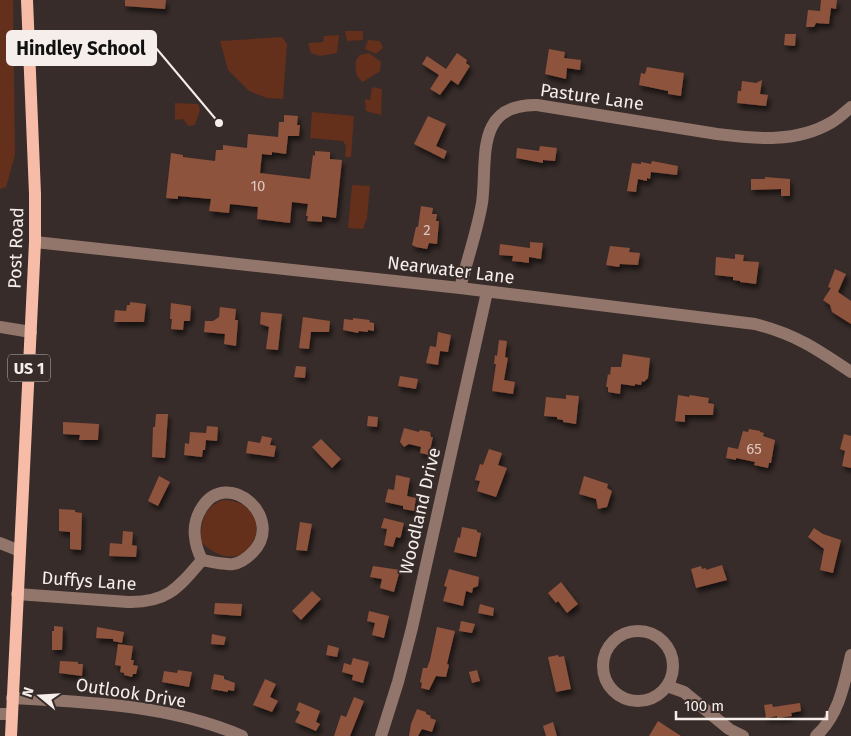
<svg xmlns="http://www.w3.org/2000/svg" width="851" height="736" viewBox="0 0 851 736" font-family="'Fira Sans',sans-serif">
  <defs>
    <filter id="shadow"><feDropShadow dx="2.5" dy="4.5" stdDeviation="2.5" flood-color="#0009"/></filter>
  </defs>
  <rect width="100%" height="100%" fill="#372c29"/>
  <g fill="#642f1b">
    <path d="M0,0H13L15,155L6,187L0,189Z"/>
    <path d="M345,31H363V40L347,41Z"/>
    <path d="M339,35L337,53L320,56L311,53L308,43L323,42L324,36Z"/>
    <path d="M282,37L287,44L283,99L267,98L249,91L228,70L220,41Z"/>
    <path d="M368,40L380,41L383,48L376,54L365,49Z"/>
    <path d="M369,53L381,62L380,71L363,82C355,77 355,69 356,60L360,55Z"/>
    <path d="M372,87L382,89L381,115L366,111L365,99L370,100Z"/>
    <path d="M175,103L198,104L200,110L195,125L188,126L183,119L175,120Z"/>
    <path d="M312,112L354,116L351,157H345L346,146L343,141L310,138Z"/>
    <path d="M352,185L370,186L367,218L363,229L348,228Z"/>
    <path d="M223,500C284,501 252,591 201,542C200,523 204,506 223,500Z"/>
  </g>
  <g fill="#8e523d" filter="url(#shadow)">
    <path d="M125,0H166L165,9L125,6Z"/>
    <path d="M821,0H837L836,9L831,8L829,24L816,23L814,27H806L808,10L820,11Z"/>
    <path d="M785,34H796L795,46L784,45Z"/>
    <path d="M549,49L565,52L564,58L581,60L580,70L567,68L566,79L545,74Z"/>
    <path d="M457,53L467,60L466,63L470,66L458,85L451,80L440,95L430,89L439,75L422,64L427,56L446,69Z"/>
    <path d="M647,67L684,73L681,96L668,94V91L639,85L641,73L645,74Z"/>
    <path d="M762,80L760,94L768,95L766,106L737,103L738,91H741L742,81L756,83Z"/>
    <path d="M284,115L298,116L297,125H300L299,136H288L286,154L272,152V155L262,154L260,173L310,179L313,155L315,156V151L330,152V159L342,160L336,218L322,216V222L307,221L308,216H306L308,204L292,202L290,223L257,219L258,207L230,204L229,213L209,211L211,199L178,196V199L166,198L171,153L183,155V157L215,161L216,150H223V145L247,148L248,134L278,137L279,122H284Z"/>
    <path d="M428,116L446,124L436,146L447,151L444,159L414,144Z"/>
    <path d="M540,146L557,148L555,161L543,160V163L516,158L517,148L539,151Z"/>
    <path d="M652,161L678,166L677,175L651,172L650,179L647,178V181L638,179L636,192L627,191L632,163L641,164V162L651,164Z"/>
    <path d="M765,177L790,179V196H781V189L751,190V179H765Z"/>
    <path d="M421,206L433,208L432,214H437L436,221H439L437,244L429,243L427,249L416,247L412,245L416,227H418Z"/>
    <path d="M530,242L543,243L541,259L529,257V263L522,262L512,261L513,256L499,255L500,244L530,248Z"/>
    <path d="M610,246L630,248L629,252L640,253L638,265L620,264L619,267L606,265Z"/>
    <path d="M735,254L744,255L743,261L759,262L756,284L740,282V281L733,280V277L715,275L716,257L735,259Z"/>
    <path d="M835,269L846,274L838,292L851,301V324L832,312L830,305L823,300L831,288L828,287Z"/>
    <path d="M130,302L146,304L144,322H114L115,310L126,311L127,305H130Z"/>
    <path d="M171,303L191,306L190,321H184L183,330L171,329L172,319H170Z"/>
    <path d="M220,307L236,309L235,320H238L236,346L224,344L225,334L204,332L205,321H213L219,317Z"/>
    <path d="M261,312L282,314L278,350L266,349L269,327L260,324Z"/>
    <path d="M303,317L330,321L329,332H311L309,349L299,348Z"/>
    <path d="M353,318L370,320L369,322L374,323V331L368,330V332L359,331L358,333L343,330L344,319L353,320Z"/>
    <path d="M438,332L451,335L448,352L440,351L438,365L426,363L430,346L436,347Z"/>
    <path d="M499,340L507,341L505,357L508,358L504,380L515,382L513,394L492,391L496,364H494L495,355L497,356Z"/>
    <path d="M623,354L650,358L648,378L644,382L642,381L641,385L635,384V386L621,384L620,394L608,392V387H606L608,374L610,375L611,367H621Z"/>
    <path d="M296,366L306,367L305,378L294,377Z"/>
    <path d="M400,376L418,379L416,389L398,386Z"/>
    <path d="M566,395L579,396L576,424L563,422V420L557,419V417L544,416L546,397L566,399Z"/>
    <path d="M678,395L689,397L690,395L709,398L708,403L714,404L713,415H685V422L675,421Z"/>
    <path d="M156,414H168L165,458L152,457L153,427H155Z"/>
    <path d="M368,416L378,417L377,427L367,426Z"/>
    <path d="M63,422L99,424L98,440H79L80,435L63,434Z"/>
    <path d="M207,426L218,427L217,441L206,440L205,450H203L202,457L184,455L185,443L189,444L190,432L206,433Z"/>
    <path d="M404,428L419,432L420,430L430,432L431,437H433L429,455L420,453L421,447L409,444L404,447L400,442Z"/>
    <path d="M749,429L760,431V432L764,433L763,436L775,440L771,463H769L768,468L754,465L755,462L736,458V460L726,458L728,447L738,449L743,431L748,432Z"/>
    <path d="M844,434L851,436V468L842,466L845,451L840,449Z"/>
    <path d="M262,436L272,438L270,445L276,446L274,457L246,453L248,441L260,443Z"/>
    <path d="M321,439L341,459L332,468L312,447Z"/>
    <path d="M489,449L502,453L498,465L507,468L496,497L477,491L480,481L475,480L480,464L483,465Z"/>
    <path d="M396,475L410,478L407,496L416,498L414,511L403,509V506L385,502L388,489L394,490Z"/>
    <path d="M159,476L170,482L158,506L148,501Z"/>
    <path d="M584,476L608,484L607,488L612,491L607,507L598,509L596,499L579,494Z"/>
    <path d="M59,509L75,510V512L82,513L81,550L70,549V532L59,531Z"/>
    <path d="M384,518L404,523L401,536L400,538L396,537L393,547L384,545L387,529L381,528Z"/>
    <path d="M300,522L312,524L307,551L296,550Z"/>
    <path d="M462,527L477,530V532L481,533L476,557L454,552L458,537L460,538Z"/>
    <path d="M814,528L823,534L841,540L833,573L820,570L824,549L808,537Z"/>
    <path d="M123,531L133,532L132,545L137,546L136,557L109,556L110,543L122,544Z"/>
    <path d="M722,565L727,580L696,588L691,569L701,566L702,569L706,568V570Z"/>
    <path d="M373,566L400,570L394,592L380,588L382,579L370,577Z"/>
    <path d="M449,569L479,577L478,586L473,588L472,593L466,591L463,606L443,601L447,587L444,586Z"/>
    <path d="M561,582L578,604L567,613L558,601L556,603L548,593Z"/>
    <path d="M312,591L321,599L301,620L292,611Z"/>
    <path d="M215,603L242,604L241,616L214,614Z"/>
    <path d="M480,604L494,608L493,616L478,613Z"/>
    <path d="M369,611L389,616L384,638L372,635L375,623L367,621Z"/>
    <path d="M461,621L475,624L472,633L459,631Z"/>
    <path d="M54,626L63,627L62,650H52V631H54Z"/>
    <path d="M97,627L124,632L122,643L113,641V639L96,638Z"/>
    <path d="M437,627L455,631L447,664L449,665L446,677L436,676L429,690L421,688L422,683L420,682L423,668H427L430,660Z"/>
    <path d="M212,634L226,637L224,645L211,644Z"/>
    <path d="M118,644L133,646L131,660H134L133,665L138,666L136,674H133L132,677L124,675V673L120,672L121,666L115,665Z"/>
    <path d="M328,645L339,648L337,657L326,655Z"/>
    <path d="M558,655L559,657L564,656L571,689L556,692L548,657Z"/>
    <path d="M353,658L369,662L363,683L352,680L353,675L342,672L344,663L351,665Z"/>
    <path d="M60,661L78,662V664H83L82,676L59,673Z"/>
    <path d="M178,670L192,672L189,687L162,682L164,671L177,673Z"/>
    <path d="M477,670L480,681L472,683L469,672Z"/>
    <path d="M214,674L224,676V679L235,683L234,691L228,690V692L211,689Z"/>
    <path d="M265,679L276,684L270,697L278,701L272,712L253,705Z"/>
    <path d="M354,697L364,701L350,736H334L341,715L346,717Z"/>
    <path d="M299,702L320,711L316,722L320,724L316,731L295,722L300,712L296,710Z"/>
    <path d="M800,703L801,711L791,713L792,716L777,718V716L766,718L764,705L772,704L773,707Z"/>
    <path d="M417,709L426,712V714L431,716L430,718L436,720L432,732L422,729L418,736H409L411,724Z"/>
    <path d="M658,721L681,736H649Z"/>
    <path d="M553,722L557,736H546L543,726Z"/>
  </g>
  <g fill="none" stroke-linecap="round" stroke-linejoin="round">
    <g stroke="#92766c" stroke-width="12">
      <path d="M35,242L460,288L755,324C795,334 817,349 851,372"/>
      <path d="M460,288C467,260 477,232 482,203C488,161 473,104 537,105L717,134C756,139 797,143 832,122C839,118 845,112 851,107"/>
      <path d="M0,327L31,332"/>
      <path d="M0,543L20,551"/>
      <path d="M17,594L128,602C167,603 178,588 202,560C212,562 222,565 233,564C241,563 246,559 252,553C287,519 227,465 201,509C191,525 194,544 202,560"/>
      <circle cx="638" cy="666" r="35"/>
      <path d="M667,686L684,692L729,729L743,736"/>
      <path d="M12,698C89,702 170,705 242,736"/>
      <path d="M0,714H11"/>
      <path d="M381,736L398,682L412,628L487,292"/>
      <path d="M816,736C839,715 844,685 851,655"/>
    </g>
    <path stroke="#f6bca7" stroke-width="12" d="M11,736L35,242V194L27,0"/>
  </g>
  <g text-anchor="middle" stroke-width="4" stroke-linejoin="round" paint-order="stroke">
    <g font-size="15" fill="#dbc7c0">
      <text x="258" y="191">10</text>
      <text x="427" y="235">2</text>
      <text x="754" y="454">65</text>
    </g>
    <rect fill="#372c29" stroke="#bcb4b1" stroke-width="1" x="8" y="354.5" width="42" height="27" rx="4"/>
    <g font-size="16" font-weight="bold" fill="#f5eeeb">
      <text x="29" y="374">US 1</text>
    </g>
    <g font-size="18" fill="#f5eeeb" stroke="#372c29">
      <text transform="translate(592 97) rotate(8)" y="6">Pasture Lane</text>
      <text transform="translate(16 248) rotate(-88)" y="6">Post Road</text>
      <text transform="translate(451 270) rotate(7)" y="6">Nearwater Lane</text>
      <text transform="translate(420 511) rotate(-77)" y="6">Woodland Drive</text>
      <text transform="translate(89 581) rotate(4)" y="6">Duffys Lane</text>
      <text transform="translate(131 693) rotate(9)" y="6">Outlook Drive</text>
    </g>
  </g>
  <path fill="none" stroke="#f5eeeb" stroke-width="2" d="M219 123L156 48"/>
  <circle fill="#f5eeeb" stroke="#372c29" stroke-width="2" cx="219" cy="123" r="5"/>
  <rect fill="#f5eeeb" stroke="#f5eeeb" stroke-width="2" x="7" y="31" width="149" height="34" rx="5"/>
  <g font-size="19" text-anchor="middle" font-weight="bold" fill="#111">
    <text x="81" y="55">Hindley School</text>
  </g>
  <g transform="translate(40 696) rotate(288)" stroke="#372c29" stroke-width="4" paint-order="stroke">
  <path d="M0-4L9 19L0 12L-9 19Z" fill="#f5eeeb"/>
  <text y="-8" font-size="14" font-weight="bold" text-anchor="middle" fill="#f5eeeb">N</text>
  </g>
  <path d="M676 711v8h151v-8" fill="none" stroke="#f5eeeb" stroke-width="2.5"/>
  <text x="684" y="711" font-size="15" fill="#f5eeeb" stroke="#372c29" stroke-width="4" paint-order="stroke">100 m</text>
</svg>
